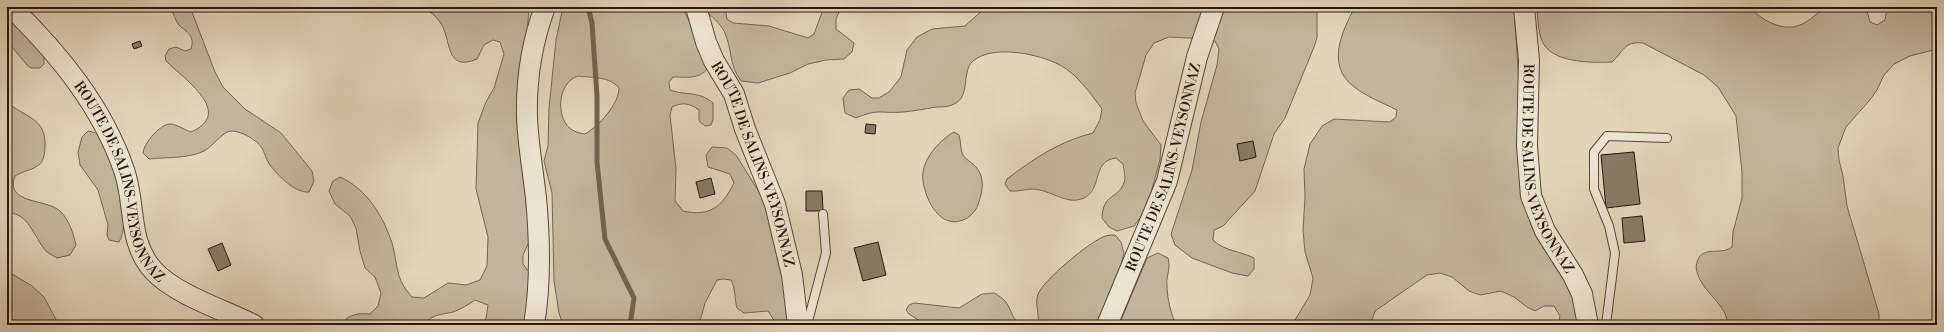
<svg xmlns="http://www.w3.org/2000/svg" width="1944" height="332" viewBox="0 0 1944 332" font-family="'Libre Bodoni',serif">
  <rect width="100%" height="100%" fill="#e1d5ba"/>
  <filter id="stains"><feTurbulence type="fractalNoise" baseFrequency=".005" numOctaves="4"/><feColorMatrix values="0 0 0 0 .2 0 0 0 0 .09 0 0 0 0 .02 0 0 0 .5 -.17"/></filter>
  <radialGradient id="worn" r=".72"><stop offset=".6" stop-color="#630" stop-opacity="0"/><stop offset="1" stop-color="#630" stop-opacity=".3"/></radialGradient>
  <g fill="#c1b59d" stroke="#726755" fill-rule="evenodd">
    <path d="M171,7H190L215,72L223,87L245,109L281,133L312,171L314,181L309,192C295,193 278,176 270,165C266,160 265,153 262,148C257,140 240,130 230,131C223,132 212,147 204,151C187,159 166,157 149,159L143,153C144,143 160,124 170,124C176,124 185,130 191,132C235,113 184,79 166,61L165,56L169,49L176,47L185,51L191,49C195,35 187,33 179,25C175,21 173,12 171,7Z"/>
    <path d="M423,7H529L522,102L529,212V242L523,255V264L534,279L529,325H485L488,305L475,300C468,305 461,309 453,312C442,315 432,313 425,325H341C348,314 358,313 370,314L378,306L381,293L375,277L365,268L360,251L356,228L350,216L335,204L329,191L333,181L340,177C367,189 383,216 392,243C396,256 396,273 403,285C405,289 409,293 412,297L424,298L448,283L466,285L480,280L487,266L488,237L476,189L478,123L486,102L494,88L504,54L500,42L493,40L484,45L477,59C444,73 452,38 440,22C436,16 429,11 423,7Z"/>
    <path d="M563,7H682L711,65C699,80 691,77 673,77L669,82L670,90C686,96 697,90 713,103V120L711,125L705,126L699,121V110C690,103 682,102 672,107L670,115L676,169L675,201L683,211C710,217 722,207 734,183L730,174L708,167L706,155L712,147L727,148L736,155L764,200L795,325H777L768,311L744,313L737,308C734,298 736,289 731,280L723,279L717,280L705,303L699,325H563L559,313L554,281L552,193L544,161L548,146L549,108L556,40ZM578,76C593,78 609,76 619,88C619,104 599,126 585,134C578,133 571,131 566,124C556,109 560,82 578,76Z"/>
    <path d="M705,7H725L727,19L733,23L769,26L808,38L814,34L824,7H841L836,19V29L854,43L852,52L844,59L826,60L808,64L790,73L758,83L741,81C728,63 733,50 724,31C720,23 711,16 705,10Z"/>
    <path d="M986,7H1317V38L1314,47L1285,118L1274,134L1255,191L1223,226L1214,230L1213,240C1224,251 1240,251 1254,258V269L1248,276L1232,273L1192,258L1175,245L1171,234L1192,170L1201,122L1217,65L1219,49L1215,41L1209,39L1169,37L1154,43L1146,55L1135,93L1136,103L1143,121L1161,145L1160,160L1146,210L1134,226L1117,231L1109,227L1102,218C1103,193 1117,200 1124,183C1126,178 1124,169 1123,164L1116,158C1091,161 1103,189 1084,198C1069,205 1054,193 1040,190C1030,187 1020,192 1010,191L1005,184L1007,179C1033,159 1060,141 1093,133L1100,120L1102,109C1091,94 1077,74 1060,65C1039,54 993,44 973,61C961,71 971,97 954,104C949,107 942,107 936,107C925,109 914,111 903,112C881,114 879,108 856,118L845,113L843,98L849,90L859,89L872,98H879L889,92L901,77L907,50L917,37L932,29L965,26Z"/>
    <path d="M1355,7H1514L1527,209L1531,225L1540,243L1562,272L1574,294L1579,325H1558L1560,316L1554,306H1544L1535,311L1527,307L1514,297L1501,291L1480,295L1469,291L1452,277L1440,273L1427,275L1375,311L1370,325H1292L1310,295L1313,278L1305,252L1303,230L1305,197L1304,169L1310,144L1322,126L1334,119L1390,122L1396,117L1397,110C1383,103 1365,96 1353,86C1326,65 1342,31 1355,7Z"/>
    <path d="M1537,7H1749C1763,21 1786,35 1806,22C1813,18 1821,9 1829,7C1840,5 1854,7 1866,7L1870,22L1877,25L1885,20L1887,7H1937V49L1910,56L1894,64L1884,75L1877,90L1869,101L1846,127L1838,148L1839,160L1843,176L1847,206L1879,314V325H1728C1727,320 1726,314 1723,310C1715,296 1686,275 1700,256C1708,247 1723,255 1732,247L1733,232L1742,198V172L1736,116L1718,87L1704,75L1643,43C1624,41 1624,51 1612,62C1592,63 1551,63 1542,41C1538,31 1538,18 1537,7Z"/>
    <path d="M7,16L44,55V64L40,68H31L27,65L7,41Z"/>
    <path d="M7,102C25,118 46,117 45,146C45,152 44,160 40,164C33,170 23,171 15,176C4,205 48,198 61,212C70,222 73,233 76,245L70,255L57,258C54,256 49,254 46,251C34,238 29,212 7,213Z"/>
    <path d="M88,131C93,132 99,133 102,137C118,155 132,221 119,242L109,240L107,235L108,225L98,190L80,165L78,152L82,137Z"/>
    <path d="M954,132L959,135C961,141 960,147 962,153C965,161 977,163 981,176C984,187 981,195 978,205C975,212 969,218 963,220C940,229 926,201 923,181C920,162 938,141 954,132Z"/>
    <path d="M1115,235L1121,242L1124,254L1109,306L1096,325H1037C1041,316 1034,305 1038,294C1045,279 1087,244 1103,237C1107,235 1111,235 1115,235Z"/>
    <path d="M1158,253L1168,258C1171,269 1166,275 1167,285C1167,298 1171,314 1176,325H1119L1147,258Z"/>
    <path d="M7,271L32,286L44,297L59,325H7Z"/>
    <path d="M994,293C1014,303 1007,315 1021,325H926L909,314L906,310L909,305L914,303L959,308L982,294Z"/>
  </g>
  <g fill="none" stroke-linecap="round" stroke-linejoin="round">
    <path stroke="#6f6351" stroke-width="5" d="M588,7L592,23L597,96V162L605,239L634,298L630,325"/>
  </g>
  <g fill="#867b67" stroke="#24190d">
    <path d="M140,41L142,46L134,49L132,44Z"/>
    <path d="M866,124L876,125L875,134L865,133Z"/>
    <path d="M1253,141L1256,157L1240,161L1237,144Z"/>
    <path d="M1634,152L1640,204L1606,208L1601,155Z"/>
    <path d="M711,178L715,194L700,198L696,182Z"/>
    <path d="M806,191H822L823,211H806Z"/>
    <path d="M1642,216L1645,241L1624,243L1622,218Z"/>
    <path d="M878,242L886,275L863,281L854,248Z"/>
    <path d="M222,243L231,265L218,271L208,249Z"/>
  </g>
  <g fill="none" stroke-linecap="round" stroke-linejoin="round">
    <g stroke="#534838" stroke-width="10">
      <g id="service">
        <path d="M807,325L826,253L823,214"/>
        <path d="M1606,325L1615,253L1609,226L1594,189V152L1607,136L1667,138"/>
      </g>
    </g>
    <g stroke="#534838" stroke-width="22">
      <g id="tertiary">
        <path id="s1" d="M11,7C58,53 102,106 124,170C136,203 127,241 153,270C174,294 224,310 254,325"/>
        <path id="s2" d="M696,7L706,42L714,61L734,94L745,129L775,204L792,275L798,325"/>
        <path id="s3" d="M1524,7L1529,60L1527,146L1531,196L1545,231L1573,275L1582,294L1588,325"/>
        <path d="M534,325C541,283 540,241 536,198C533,171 528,144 527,117C526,79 532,42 545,7"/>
        <path id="s4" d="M1107,325L1167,181L1197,57L1214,7"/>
      </g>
    </g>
    <use href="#service" stroke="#ece4d2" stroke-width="8"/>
    <use href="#tertiary" stroke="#ece4d2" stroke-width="20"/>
  </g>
  <g text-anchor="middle" stroke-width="4" stroke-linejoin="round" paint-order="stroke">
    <g font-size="14" fill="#24190d" stroke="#ece4d2">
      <text dy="5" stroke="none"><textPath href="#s2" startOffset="168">ROUTE DE SALINS-VEYSONNAZ</textPath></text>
      <text dy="5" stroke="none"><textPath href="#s4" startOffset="168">ROUTE DE SALINS-VEYSONNAZ</textPath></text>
      <text dy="5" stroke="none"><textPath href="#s3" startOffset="166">ROUTE DE SALINS-VEYSONNAZ</textPath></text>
      <text dy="5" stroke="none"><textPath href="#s1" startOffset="210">ROUTE DE SALINS-VEYSONNAZ</textPath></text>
    </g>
  </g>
  <rect width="1944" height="332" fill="none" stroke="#e1d5ba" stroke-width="24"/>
  <rect x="8" y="8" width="1928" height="316" fill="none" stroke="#24190d" stroke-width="2"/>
  <rect x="12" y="12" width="1920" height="308" fill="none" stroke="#24190d"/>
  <rect width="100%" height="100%" filter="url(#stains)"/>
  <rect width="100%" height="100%" fill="url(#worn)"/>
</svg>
